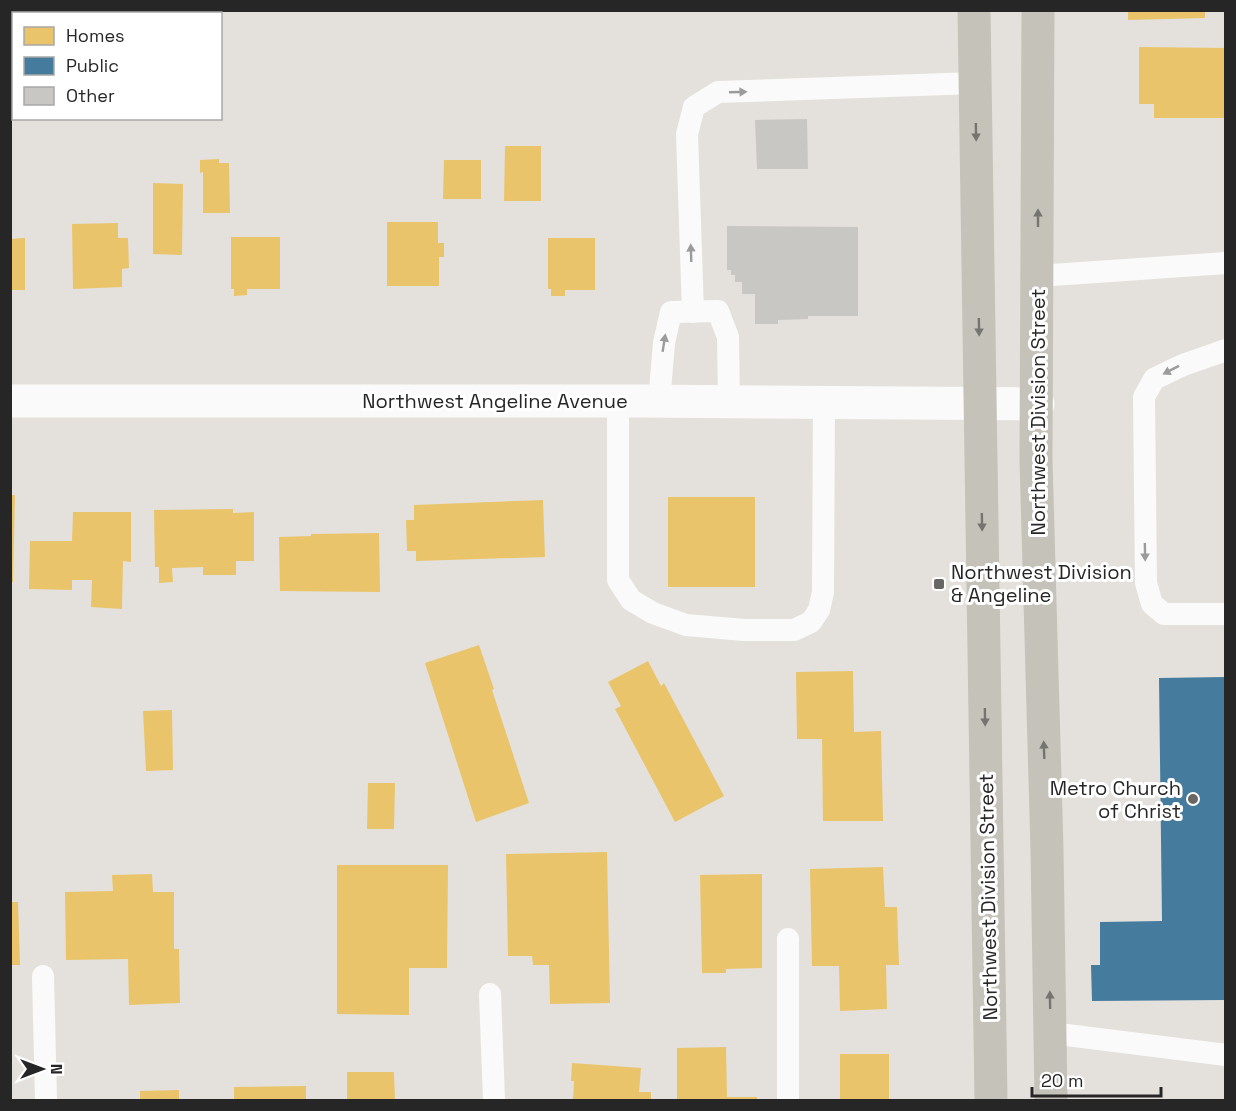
<svg xmlns="http://www.w3.org/2000/svg" width="1236" height="1111" viewBox="0 0 1236 1111" font-family="'Space Grotesk',sans-serif">
  <rect width="100%" height="100%" fill="#e4e1dc"/>
  <g fill="#e9c46a">
    <path d="M1128,10H1205V18L1128,20Z"/>
    <path d="M1139,47L1226,48V118H1154V104H1139Z"/>
    <path d="M505,146H541V201H504Z"/>
    <path d="M219,159V163H229L230,213H203V172L200,173V160Z"/>
    <path d="M444,160H481V199H443Z"/>
    <path d="M153,183L183,184L182,255L153,254Z"/>
    <path d="M387,222H438V243H444V257H439V286H387Z"/>
    <path d="M118,223V238H128L129,268L122,269V287L73,289L72,224Z"/>
    <path d="M231,237H280V289H247V295L234,296V289H231Z"/>
    <path d="M25,238V290H10V239Z"/>
    <path d="M548,238H595V290H565V296H551V289H548Z"/>
    <path d="M10,495H15L13,582H10Z"/>
    <rect x="668" y="497" width="87" height="90"/>
    <path d="M543,500L545,557L416,561V551H407L406,520H414V505Z"/>
    <path d="M233,509V513L254,512V561H236V575H203V567L172,568L173,582L159,583V567H155L154,510Z"/>
    <path d="M73,512H131V562L123,561L122,609L91,607L92,580H72V590L29,589L30,541H72Z"/>
    <path d="M379,533L380,592L280,591L279,537L311,536V534Z"/>
    <path d="M479,645L494,689L492,690L529,803L476,822L425,663Z"/>
    <path d="M648,661L661,686L664,683L724,796L675,822L615,709L621,706L608,682Z"/>
    <path d="M853,671L854,732L881,731L883,821H823L822,739H797L796,672Z"/>
    <path d="M172,710L173,770L146,771L143,711Z"/>
    <path d="M368,783H395L394,829H367Z"/>
    <path d="M607,852L610,1003L550,1004L549,965H533L532,956H508L506,854Z"/>
    <path d="M337,865H448L447,968H409V1015L337,1014Z"/>
    <path d="M883,867L885,907H897L899,965H886L887,1009L840,1011L839,966H812L810,869Z"/>
    <path d="M152,874L153,892H174V949H179L180,1003L129,1005L128,959L66,960L65,892L113,891L112,875Z"/>
    <path d="M762,874V968L726,969V973H702L700,875Z"/>
    <path d="M10,902H18L20,965H10Z"/>
    <path d="M726,1047L727,1097H757V1100H677V1048Z"/>
    <rect x="840" y="1054" width="49" height="46"/>
    <path d="M572,1063L641,1068L639,1092H651V1100H573L574,1081H571Z"/>
    <path d="M347,1072H394L395,1100H347Z"/>
    <path d="M306,1086V1100H234V1087Z"/>
    <path d="M179,1090V1100H140V1091Z"/>
  </g>
  <path fill="#457b9d" d="M1226,677V1000L1092,1001L1091,965H1100V922L1162,921L1159,678Z"/>
  <g fill="#c9c7c3">
    <path d="M807,119L808,169H757L755,120Z"/>
    <path d="M727,226L858,227V316H808V319L778,320V324H755V294H742V282H735V275H731V270H727Z"/>
  </g>
  <g fill="none" stroke-linecap="round" stroke-linejoin="round">
    <g stroke="#fbfafa" stroke-width="22">
      <path d="M1038,276L1226,263"/>
      <path d="M693,312L687,134L694,107L718,92L975,83"/>
      <path d="M1226,350L1183,365L1154,379L1144,397L1146,583L1152,604L1164,614H1226"/>
      <path d="M618,401V580L631,600L653,613L686,625L744,630H794L811,622L819,610L823,592L824,402"/>
      <path d="M659,402L664,343L671,312L718,311L728,337L729,402"/>
      <path d="M43,976L46,1100"/>
      <path d="M490,994L494,1100"/>
      <path d="M1051,1033L1226,1055"/>
      <path d="M788,1100V939"/>
    </g>
    <path stroke="#fbfafa" stroke-width="33" d="M10,401H640L1038,404"/>
    <g stroke="#c5c2ba" stroke-width="33">
      <path d="M974,10L991,1100"/>
      <path d="M1038,10L1036,460L1047,850L1051,1100"/>
    </g>
  </g>
  <defs><path id="oneway-solid" d="M-6-.8H1V-3.2L6.5 0L1 3.2V.8H-6Z" transform="scale(1.5)"/></defs>
  <g fill="#9b9b9b">
    <use href="#oneway-solid" transform="translate(738 92) rotate(-2)"/>
    <use href="#oneway-solid" transform="translate(691 253) rotate(-92)"/>
    <use href="#oneway-solid" transform="translate(664 343) rotate(-81)"/>
    <use href="#oneway-solid" transform="translate(1171 370) rotate(153)"/>
    <use href="#oneway-solid" transform="translate(1145 552) rotate(89)"/>
  </g>
  <g fill="#767470">
    <use href="#oneway-solid" transform="translate(976 132) rotate(89)"/>
    <use href="#oneway-solid" transform="translate(1038 218) rotate(-90)"/>
    <use href="#oneway-solid" transform="translate(979 327) rotate(89)"/>
    <use href="#oneway-solid" transform="translate(982 522) rotate(89)"/>
    <use href="#oneway-solid" transform="translate(985 717) rotate(89)"/>
    <use href="#oneway-solid" transform="translate(1044 750) rotate(-92)"/>
    <use href="#oneway-solid" transform="translate(1050 1000) rotate(-91)"/>
  </g>
  <g fill="#686766" stroke="#fff" stroke-width="2">
    <rect x="933" y="578" width="12" height="12" rx="3"/>
    <circle cx="1193" cy="799" r="6"/>
  </g>
  <g text-anchor="middle" stroke-width="6" stroke-linejoin="round" paint-order="stroke">
    <g font-size="20" fill="#262626" stroke="#fff">
      <text x="495" y="408">Northwest Angeline Avenue</text>
      <text transform="translate(1038 412) rotate(-90)" y="7">Northwest Division Street</text>
      <text transform="translate(988 897) rotate(-91)" y="7">Northwest Division Street</text>
    </g>
    <g font-size="20" fill="#262626" stroke="#fff" text-anchor="start">
      <text x="951" y="579">Northwest Division<tspan x="951" dy="23">&amp; Angeline</tspan></text>
      <text x="1181" y="795" text-anchor="end">Metro Church<tspan x="1181" dy="23">of Christ</tspan></text>
    </g>
  </g>
  <rect width="1236" height="1111" fill="none" stroke="#262626" stroke-width="24"/>
  <rect x="12" y="12" width="210" height="108" fill="#ffffff" stroke="#a8a8a8" stroke-width="1.5"/>
  <rect x="24" y="27" width="30" height="18" fill="#e9c46a" stroke="#a8a8a8" stroke-width="1.5"/>
  <text x="66" y="42" font-size="18" fill="#262626">Homes</text>
  <rect x="24" y="57" width="30" height="18" fill="#457b9d" stroke="#a8a8a8" stroke-width="1.5"/>
  <text x="66" y="72" font-size="18" fill="#262626">Public</text>
  <rect x="24" y="87" width="30" height="18" fill="#c9c7c3" stroke="#a8a8a8" stroke-width="1.5"/>
  <text x="66" y="102" font-size="18" fill="#262626">Other</text>
  <g transform="translate(42 1069) rotate(90)" stroke="#ffffff" stroke-width="4.5" paint-order="stroke">
  <path d="M0-4.5L10 22L0 15L-10 22Z" fill="#262626"/>
  <text y="-9" font-size="16" font-weight="bold" text-anchor="middle" fill="#262626">N</text>
  </g>
  <path d="M1032 1087v9h129v-9" fill="none" stroke="#262626" stroke-width="3"/>
  <text x="1041" y="1087" font-size="18" fill="#262626" stroke="#ffffff" stroke-width="4.5" paint-order="stroke">20 m</text>
</svg>
